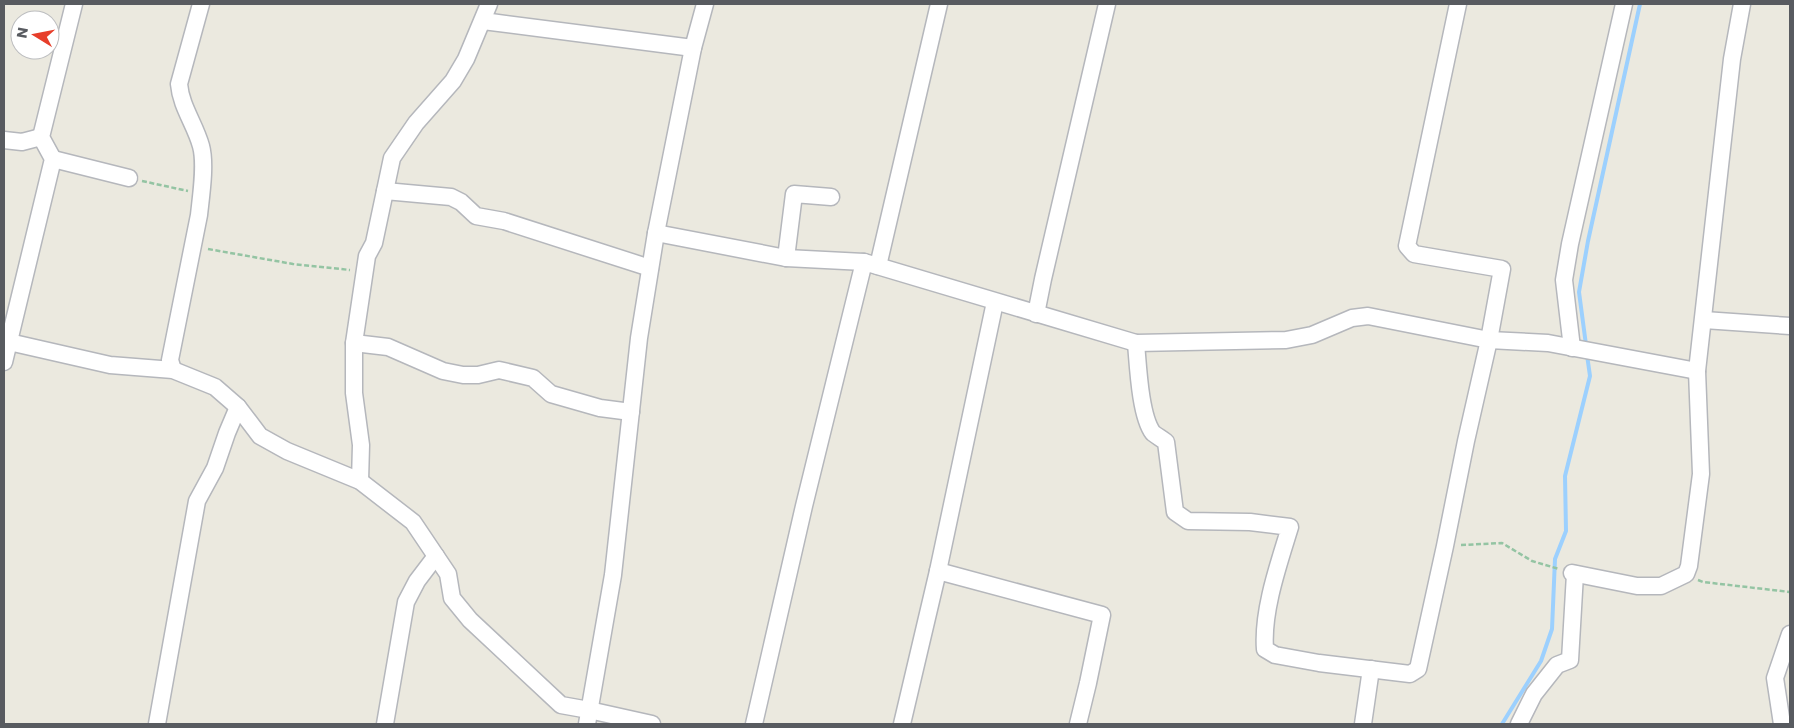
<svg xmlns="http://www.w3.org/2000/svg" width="1794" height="728" viewBox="0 0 1794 728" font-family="Poppins,sans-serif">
  <rect width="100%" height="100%" fill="#ebe9df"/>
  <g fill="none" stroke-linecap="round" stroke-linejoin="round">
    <g stroke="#9cd0fe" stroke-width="4">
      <path d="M1586,345L1579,292L1588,241L1640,4"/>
      <path d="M1502,724L1541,661L1552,629L1555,559L1566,531L1565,476L1590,376L1587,355"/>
    </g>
    <g stroke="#b5b7bc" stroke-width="19">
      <g id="minor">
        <path d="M483,21L693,48"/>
        <path d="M4,140L22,142L41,137"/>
        <path d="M53,159L129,178"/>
        <path d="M385,191L451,197L461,202L476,216L504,221L650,268"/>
        <path d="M656,233L786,258L864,262"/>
        <path d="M786,258L794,194L831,197"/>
        <path d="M878,266L939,4"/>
        <path d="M1036,314L1043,279L1107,4"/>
        <path d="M1704,320L1790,326"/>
        <path d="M9,342L110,365L173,370L215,387L238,407L260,436L287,451L360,481L413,522L448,574L452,598L470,620L561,705L589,710L652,724"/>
        <path d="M354,343L388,347L443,371L463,375H478L499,370L533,378L551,394L600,408L631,412"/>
        <path d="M1136,343C1138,365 1140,416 1153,433C1157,436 1162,439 1166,442L1175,512L1188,521L1250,522L1290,527C1279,563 1262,611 1265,649L1275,655L1319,663L1410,674L1418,669L1445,546L1466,441L1489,340L1502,269L1414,254L1407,246L1458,4"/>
        <path d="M1572,348L1564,280L1570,244L1624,4"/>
        <path d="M4,362L53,159L41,137L74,4"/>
        <path d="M173,370L170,360L199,215C201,196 206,164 201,146C195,124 181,107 179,84L201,4"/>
        <path d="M360,481L361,445L354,393V343L367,256L374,243L392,158L416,123L453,81L466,59L489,4"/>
        <path d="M938,571L1102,615L1088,683L1078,724"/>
        <path d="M1572,573L1637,586H1661L1686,574L1689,566L1701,474L1697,371L1732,59L1742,4"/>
        <path d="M157,724L197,501L215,468L227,433L238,407"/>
        <path d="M385,724L406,602L417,581L436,556"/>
        <path d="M587,724L613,575L639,338L656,233L693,48L705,4"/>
        <path d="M754,724L804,506L864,262L1136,343L1286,340L1312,335L1352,318L1368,316L1489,340L1548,343L1697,371"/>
        <path d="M902,724L938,571L995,302"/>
        <path d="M1363,724L1371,669"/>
        <path d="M1519,724L1534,694L1557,665L1570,660L1575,574"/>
        <path d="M1782,724L1775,678L1790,634"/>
      </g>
    </g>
    <g stroke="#94c4a3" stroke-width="2.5" stroke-dasharray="5 2.5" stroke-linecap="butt">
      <path d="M142,181L188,191"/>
      <path d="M208,249L293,264L350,270"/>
      <path d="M1461,545L1502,543L1532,561L1559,569"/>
      <path d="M1698,580L1703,582L1790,592"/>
    </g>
    <use href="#minor" stroke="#fff" stroke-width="16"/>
  </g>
  <rect width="1794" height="728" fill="none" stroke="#585b60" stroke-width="10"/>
  <g transform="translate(35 35) rotate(280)"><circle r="24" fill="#ffffff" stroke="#bcbdbf"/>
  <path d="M0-4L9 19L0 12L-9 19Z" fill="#e73e2a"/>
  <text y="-8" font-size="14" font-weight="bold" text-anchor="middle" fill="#585b60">N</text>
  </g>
</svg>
